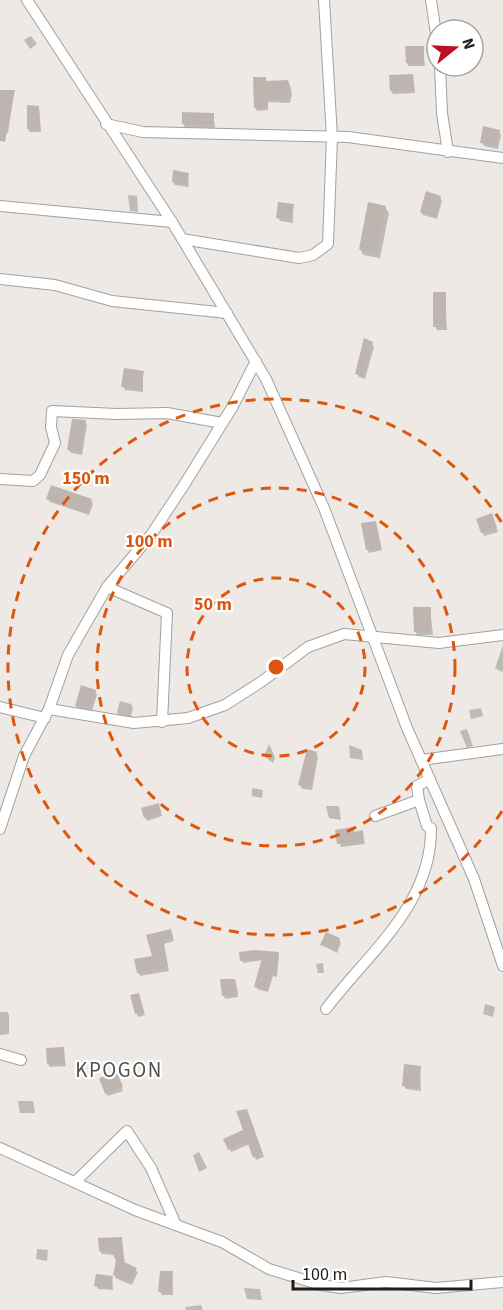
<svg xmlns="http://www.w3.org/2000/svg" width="503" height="1310" viewBox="0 0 503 1310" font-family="'Source Sans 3',sans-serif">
  <rect width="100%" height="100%" fill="#eee9e4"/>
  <g fill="#0003">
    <path d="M31,36L37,44L30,49L24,40Z"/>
    <path d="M423,48L425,66H409L407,63Z"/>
    <path d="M413,75L415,93L393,94L391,90Z"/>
    <path d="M265,78L267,82L289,85L292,94L290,103L268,102V110L257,111L255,107Z"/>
    <path d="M14,92L8,133L0,131V97Z"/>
    <path d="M39,108L41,132H30L28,129Z"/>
    <path d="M213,115L215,128L185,127L183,123Z"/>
    <path d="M499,131L501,135L498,149L484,146L482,142Z"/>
    <path d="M188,174L189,187L175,185L173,182Z"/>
    <path d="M128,195L137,196L138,212L130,211Z"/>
    <path d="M440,197L442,201L437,219L423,215L421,212Z"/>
    <path d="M293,205V223L280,221L278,217Z"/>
    <path d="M385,207L389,213L380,258L363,255L360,249Z"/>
    <path d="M445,293L447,330H437L435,326Z"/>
    <path d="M372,344L374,347L365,379L359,377L357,373Z"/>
    <path d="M143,372V392L125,390L123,386Z"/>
    <path d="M85,422L87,425L82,455L71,453L69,450Z"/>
    <path d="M48,499L91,500L93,504L89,515L50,502Z"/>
    <path d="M493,518L498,532L484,536L482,532Z"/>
    <path d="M375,522L382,550L369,553L367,549Z"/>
    <path d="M430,608L433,635H417L415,631Z"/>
    <path d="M503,645V669L502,672L495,668Z"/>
    <path d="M95,691L97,695L92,711L78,709L76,705Z"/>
    <path d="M120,701L131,704L133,708L131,717L119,716L117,712Z"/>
    <path d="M481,708L483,716L471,719L469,710Z"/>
    <path d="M467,729L473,746L467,748L460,731Z"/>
    <path d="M269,744L275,757L273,763L264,756Z"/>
    <path d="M349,745L362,750L363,760L350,758Z"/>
    <path d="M316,753L318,757L312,790L302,789L300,785Z"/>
    <path d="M252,788L263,790L262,798L252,796Z"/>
    <path d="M326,806H339L341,820L329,818Z"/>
    <path d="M160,808L162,816L147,821L145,817Z"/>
    <path d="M353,828L355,833L362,832L365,844L341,847L336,831Z"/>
    <path d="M172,934L174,941L164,944L169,971L140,976L138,973L154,957L148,936Z"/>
    <path d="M339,939L341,943L337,953L322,945Z"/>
    <path d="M279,954L277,977L273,976L268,992L257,989L263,960L243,963L242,960Z"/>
    <path d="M323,963L324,973H318L316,964Z"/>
    <path d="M235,980L238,997L225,999L224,996Z"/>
    <path d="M139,995L145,1015L138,1017L136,1013Z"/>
    <path d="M485,1004L495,1007L493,1017L483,1014Z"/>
    <path d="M0,1012H7L9,1015V1034L0,1035Z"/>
    <path d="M63,1049L66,1066L50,1067L48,1064Z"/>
    <path d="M420,1067L421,1091L406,1089L404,1086Z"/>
    <path d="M118,1077L123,1091L108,1096L106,1093Z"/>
    <path d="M18,1101H33L35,1113H20Z"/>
    <path d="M248,1114L264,1157L256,1160L250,1144L231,1152L225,1140L245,1131Z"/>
    <path d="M199,1152L207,1168L199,1172L193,1155Z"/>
    <path d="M121,1239L125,1264L138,1272L132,1285L115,1278L118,1260L115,1255L102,1254L100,1251Z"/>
    <path d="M37,1249L48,1250L47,1261L36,1259Z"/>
    <path d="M172,1273L173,1295H162L160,1292Z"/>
    <path d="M112,1277L113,1290L98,1289L96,1285Z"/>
    <path d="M244,1288L260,1289L262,1300L247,1299Z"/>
    <path d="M201,1305L203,1310H186L185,1307Z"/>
  </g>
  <g fill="#beb5b1">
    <path d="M405,46H424V63H406Z"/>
    <path d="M413,74L414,90L390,91L389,75Z"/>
    <path d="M253,77H266V81L288,80L291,89L289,100L267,99V107L254,108Z"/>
    <path d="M0,90H15L5,142L0,141Z"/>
    <path d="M27,105L39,106L40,129H27Z"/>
    <path d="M182,112L214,113V125L182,124Z"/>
    <path d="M483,126L500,130L496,146L480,143Z"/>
    <path d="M173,170L189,173L187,185L172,182Z"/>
    <path d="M426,191L441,196L436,216L420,212Z"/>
    <path d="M278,202L294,204L292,220L276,218Z"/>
    <path d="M368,202L386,206L377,253L359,249Z"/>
    <rect x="433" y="292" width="13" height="35"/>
    <path d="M364,338L373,342L363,376L355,374Z"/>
    <path d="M124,368L144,371L141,389L121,387Z"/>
    <path d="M72,419L86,420L80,452L67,450Z"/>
    <path d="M51,485L92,499L87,513L46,499Z"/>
    <path d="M492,513L497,528L481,533L476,519Z"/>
    <path d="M376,521L381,547L366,550L361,523Z"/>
    <path d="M413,607H431V632H414Z"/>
    <path d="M81,685L96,690L91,708L75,706Z"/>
    <path d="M307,749L317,752L311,788L298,785Z"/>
    <path d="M159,803L161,813L144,818L141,808Z"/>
    <path d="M353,827L354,832L363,830L364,841L337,844L335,830Z"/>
    <path d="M171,929L173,938L163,940L168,967L137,973L134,959L152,956L146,935Z"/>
    <path d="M326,932L340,938L335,950L320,945Z"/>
    <path d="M254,950L279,952L276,975L272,974L267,990L254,987L262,958L240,961L239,952Z"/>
    <path d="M220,979H235L238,994L222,996Z"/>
    <path d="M139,993L144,1012L135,1014L130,995Z"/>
    <path d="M64,1047L65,1063L47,1064L46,1048Z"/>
    <path d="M404,1064L421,1066L419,1088L402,1086Z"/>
    <path d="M117,1072L123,1087L105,1094L99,1078Z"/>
    <path d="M247,1109L263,1154L253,1158L247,1141L228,1150L223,1139L243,1130L236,1111Z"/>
    <path d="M122,1237L124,1262L137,1268L130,1283L113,1275L116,1261L112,1252L99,1251L98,1238Z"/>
    <path d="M160,1271H173L172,1292H158Z"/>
    <path d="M96,1274L113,1276L111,1288L94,1286Z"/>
  </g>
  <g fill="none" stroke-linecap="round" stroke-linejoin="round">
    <g stroke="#a1a1a1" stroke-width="12">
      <g id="street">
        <path d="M27,0L172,222L266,379L324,508L407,728L474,879L503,966"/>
        <path d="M431,0L437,41"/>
        <path d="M440,66L442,113L448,152"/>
        <path d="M106,124L143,132L348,137L503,158"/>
        <path d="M0,206L172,222"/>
        <path d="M182,239L299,258L313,255L328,244L332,137L324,0"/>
        <path d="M0,279L55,285L112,301L227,313"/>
        <path d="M0,479L33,481L40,475L55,443L51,427L52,411L117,414L167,413L222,423"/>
        <path d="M107,587L167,613L162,722"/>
        <path d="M0,707L45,718"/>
        <path d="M49,709L134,723L188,718L225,705L261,682L308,647L344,634L439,643L503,635"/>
        <path d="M421,760L503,749"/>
        <path d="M375,816L419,800L417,786L430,779"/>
        <path d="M0,829L24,756L49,709L68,655L107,587L151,535L184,485L233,406L256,361"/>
        <path d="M326,1009C368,953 432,905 431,828L427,826L419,800"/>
        <path d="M0,1054L21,1060"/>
        <path d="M0,1148L135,1210L222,1242L269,1269L321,1285L341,1288L386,1282L436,1288L503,1282"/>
        <path d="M75,1182L127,1131L151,1168L176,1225"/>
      </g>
    </g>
    <use href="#street" stroke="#fff" stroke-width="10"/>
  </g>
  <g fill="none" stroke="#de560d" stroke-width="3" stroke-dasharray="10 8">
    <circle cx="276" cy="667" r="89"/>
    <circle cx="276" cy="667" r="179"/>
    <path d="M502 811A268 268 0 1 1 502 523"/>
  </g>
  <g text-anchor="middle" stroke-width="4.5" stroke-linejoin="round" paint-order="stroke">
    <g font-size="21" letter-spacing="1.5" fill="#505050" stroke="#fff">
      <text x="119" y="1077">KPOGON</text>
    </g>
  </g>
  <circle cx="276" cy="667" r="9" fill="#de560d" stroke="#fff" stroke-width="3"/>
  <g font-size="18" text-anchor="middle" font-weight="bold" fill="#de560d" stroke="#fff" stroke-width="4.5" stroke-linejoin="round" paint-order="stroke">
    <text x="86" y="484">150 m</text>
    <text x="149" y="547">100 m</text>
    <text x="213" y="610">50 m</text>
  </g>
  <g transform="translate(455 48) rotate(72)"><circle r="28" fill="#ffffff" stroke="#a5a5a5" stroke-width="1.5"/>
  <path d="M0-4.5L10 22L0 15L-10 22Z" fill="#ba1020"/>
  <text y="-9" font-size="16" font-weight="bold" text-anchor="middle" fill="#1d1d1d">N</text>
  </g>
  <path d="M293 1280v9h178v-9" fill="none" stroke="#1d1d1d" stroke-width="3"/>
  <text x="302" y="1280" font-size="18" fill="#1d1d1d" stroke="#ffffff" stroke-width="4.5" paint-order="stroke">100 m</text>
</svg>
